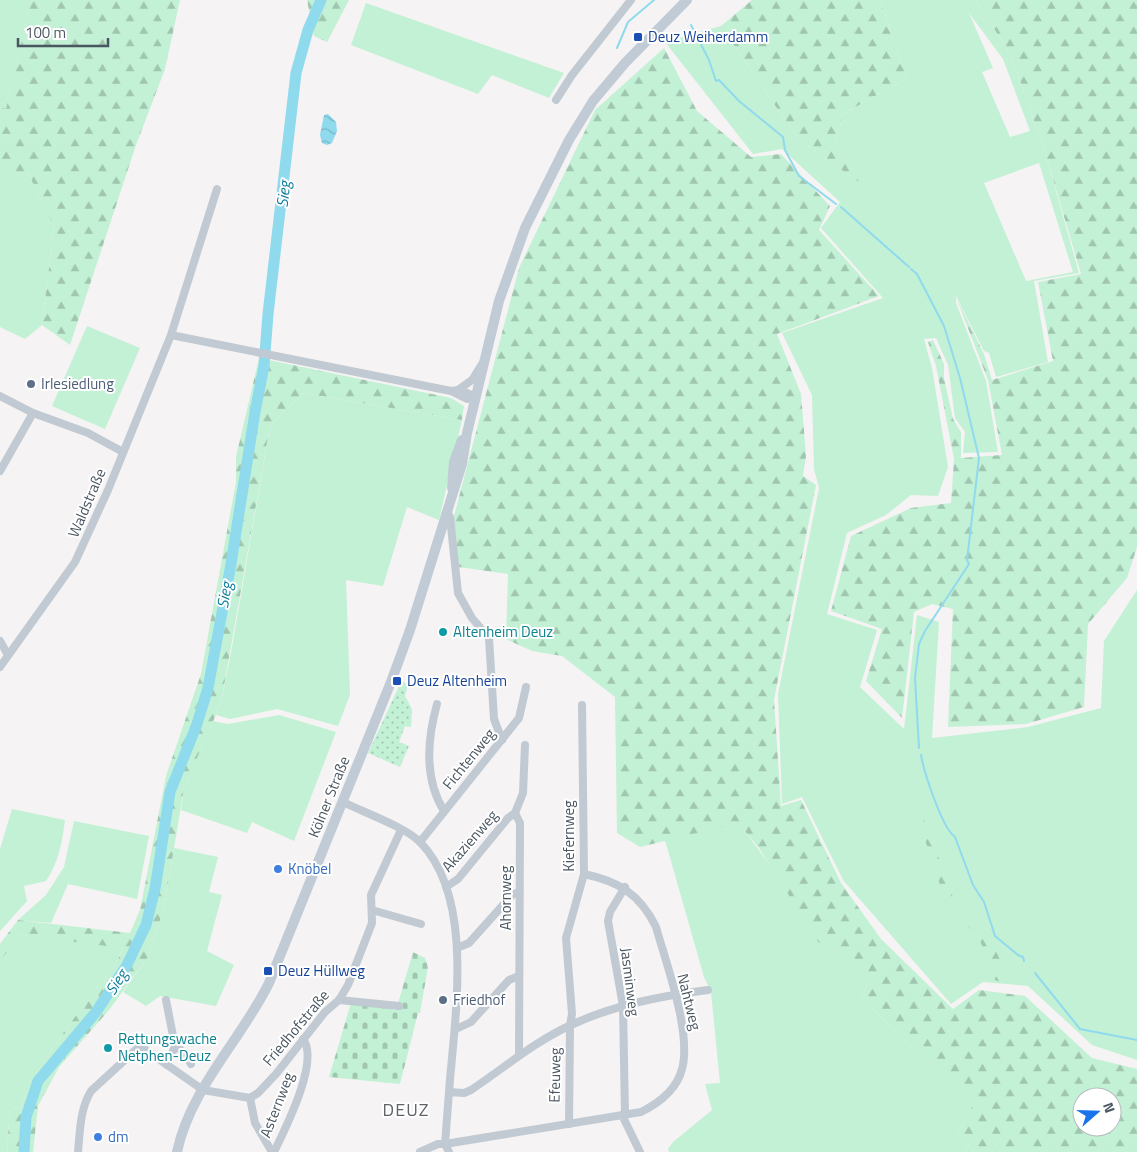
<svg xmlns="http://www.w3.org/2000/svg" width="1137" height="1152" viewBox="0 0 1137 1152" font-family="'Titillium Web',sans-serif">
  <defs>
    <pattern id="forest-firs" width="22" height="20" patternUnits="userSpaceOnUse" patternTransform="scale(1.25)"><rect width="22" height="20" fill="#c3f1d5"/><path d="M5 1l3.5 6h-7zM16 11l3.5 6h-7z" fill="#a0c6b0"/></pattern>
    <pattern id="cemetery-stones" width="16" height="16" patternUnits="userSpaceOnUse" patternTransform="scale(1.25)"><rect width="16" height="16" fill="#c3f1d5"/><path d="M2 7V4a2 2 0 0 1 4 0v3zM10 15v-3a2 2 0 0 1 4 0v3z" fill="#a0c6b0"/></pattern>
    <pattern id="garden-dots" width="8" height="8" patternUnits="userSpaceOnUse" patternTransform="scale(1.25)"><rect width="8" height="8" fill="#c3f1d5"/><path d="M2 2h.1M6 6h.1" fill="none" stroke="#a0c6b0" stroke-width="1.8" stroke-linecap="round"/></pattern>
    <pattern id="water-waves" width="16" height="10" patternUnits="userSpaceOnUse" patternTransform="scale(1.25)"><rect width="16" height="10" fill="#90daee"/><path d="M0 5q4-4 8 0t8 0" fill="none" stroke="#78b4c4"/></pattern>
  </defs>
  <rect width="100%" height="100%" fill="#f5f3f3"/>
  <g fill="#c3f1d5" fill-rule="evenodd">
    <path d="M0,0H31L6,110L0,107Z"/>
    <path d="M880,0H976L1012,57L1047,159L1079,273L1034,281L1048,362L996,377L989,353L984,351L956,296V303L986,381L998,452L963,453L965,432L955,418L948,365L936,338L924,339L932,368L948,467L938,496L911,495L886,515L847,533L827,614L877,630L860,687L904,729L917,615L939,622L932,738L1028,727L1101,708L1104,641L1137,590V1060L1092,1045L1028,986L983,982L951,1004L843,880L802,797L782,804L778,694L819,488L814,469L812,395L782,333L883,298L821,228L840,202L782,149L753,154L665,42L721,26L798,139L858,181L836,142L843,114L907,78ZM969,13L1003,59L1030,131L1010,137L982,72L993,68ZM1039,163L1073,272L1026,281L984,183Z"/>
    <path d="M366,3L564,73L549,98L492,75L478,94L351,45Z"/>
    <path d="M0,167L29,175L54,227L42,325L25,339L0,327Z"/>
    <path d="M87,326L140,348L105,429L52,406Z"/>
    <path d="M303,393L462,420L439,520L407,507L383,586L346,580L350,695L338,726L277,709L230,719L216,715L221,703L232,647L270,426Z"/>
    <path d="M279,715L336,732L294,841L252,822L247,833L181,810L184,788L213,721L228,724Z"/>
    <path d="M12,809L65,820C62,842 59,862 46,881L24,886L27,901L0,931V849Z"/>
    <path d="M74,821L149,836L137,899L68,884L51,923L18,920L46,895L64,867Z"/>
    <path d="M738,822L828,943L867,985L861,998L973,1105L957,1135L969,1143L964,1152H669L668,1149L673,1142L712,1110L705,1084L720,1083L711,992L704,977L665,840Z"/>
    <path d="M174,848L218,857L209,892L222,895L207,951L234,965L216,1006L160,996L146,1006L123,992L148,957L164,908Z"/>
    <path d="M20,935L123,947L116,964C81,1010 41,1055 20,1109L10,1107L7,1152H0V961Z"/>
  </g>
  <g fill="url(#forest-firs)" fill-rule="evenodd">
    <path d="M31,0H180L165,69L136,145L70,345L42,325L54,227L29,175L0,167V107L6,109Z"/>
    <path d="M307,0H349L327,42L314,36Z"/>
    <path d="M752,0H880L907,78L843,114L836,142L859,182L798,139L721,26Z"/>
    <path d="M976,0H1137V547L1127,578L1088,624L1084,707L1026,724L948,727L953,609L932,604L914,612L902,718L866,681L882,629L831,611L851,536L911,508L951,503L954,459L936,366L928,342L933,340L944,364V378L953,419L961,432V458L1002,455L988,380L956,297L984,354L992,380L1053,361L1038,282L1081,274L1047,159L1012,57Z"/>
    <path d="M664,48L697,111L751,157L781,154L830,206L819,230L879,296L777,334L801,394L806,456L803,476L816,485L774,700L781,806L801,800L841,883L881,939L953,1009L979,990L1025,996L1092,1058L1137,1069V1152H964L969,1143L957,1135L973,1105L861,998L867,985L828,943H819L759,848L738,823L640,847L617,833L615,697L562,656L532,651L506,639L508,574L459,567L453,520L519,268L595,110ZM1082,1097H1112V1127H1082Z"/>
    <path d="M259,358L451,398L464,406L462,420L303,393L270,426L221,703L184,788L164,908L148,957L109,1010L59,1067L38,1106L33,1152H7L10,1107L20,1109C41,1055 81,1010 116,964L123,948L20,935L0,961V944L18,920L130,933L140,910L166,776L201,674L236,482V457Z"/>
    <path d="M919,812L922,814L936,853L945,869L953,898L986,930L1010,981L1004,983L995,980L979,938L941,898L938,873L918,823L917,817Z"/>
  </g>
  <path fill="url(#cemetery-stones)" d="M413,952L425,958L428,967L420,1013H418L400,1084L329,1077L351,1003L396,1010Z"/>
  <path fill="url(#garden-dots)" d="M401,682L408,684L405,696L412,709L411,727L405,726L399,742L409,746L400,767L368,753Z"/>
  <path fill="url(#water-waves)" d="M328,114L336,122L337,131L332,143L327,145L322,143L320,135L324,115Z"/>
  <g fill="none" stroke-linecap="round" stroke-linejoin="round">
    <g stroke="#90daee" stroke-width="2">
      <path d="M691,25L709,60L716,81L719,80L739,101L783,137L785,150L799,176L836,204"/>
      <path d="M617,48L628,22L654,0"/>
      <path d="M841,207L909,267"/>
      <path d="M911,269L917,274L944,326L960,378L979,458L967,560L969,564L925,631L919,644L915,678L919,748"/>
      <path d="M921,755C924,772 942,828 955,837L973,885L984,902L995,936L1018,955L1023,957L1024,961"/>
      <path d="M1035,973L1080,1029L1137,1040"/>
    </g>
    <path stroke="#90daee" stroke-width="11" d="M24,1152L26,1117L38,1081L96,1012L127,965L146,925L155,889L170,792L197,724L208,688L231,564L255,412L264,366L268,314L296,73L308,30L321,0"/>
    <g stroke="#c1cad2" stroke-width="8">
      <path d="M556,100L572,75L631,0"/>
      <path d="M171,335L217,189"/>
      <path d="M458,390L472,380L482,364"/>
      <path d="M451,391L467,399L476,397"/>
      <path d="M0,396L33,413L88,433L123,452"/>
      <path d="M0,471L33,413"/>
      <path d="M447,511L450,517L458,593L472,618L489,638L494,719L502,740"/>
      <path d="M0,641L8,655"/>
      <path d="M0,667L75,562L108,490L171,335L451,391L460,390L476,397"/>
      <path d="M437,704C427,740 424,779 444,811"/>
      <path d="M343,802C363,812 405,827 420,842C476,899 454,1021 449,1092"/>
      <path d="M420,842L519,718L526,687"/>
      <path d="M446,887L458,879L508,818L515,813"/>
      <path d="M625,887L610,912L608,921L623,1006L625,1115"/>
      <path d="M372,910L421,924"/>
      <path d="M457,948L469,943L512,895L519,892"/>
      <path d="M166,1000L175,1046L167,1065"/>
      <path d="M339,1000L399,1006"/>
      <path d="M456,1029L471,1022L509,980L519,976"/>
      <path d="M175,1046L185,1053L191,1064"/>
      <path d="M519,1055L520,823L515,813L523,793L525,745"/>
      <path d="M250,1098L258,1093L276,1074L325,1012L339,1000L348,985L372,923L371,895L401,830"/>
      <path d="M622,1115L640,1152"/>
      <path d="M569,1124L570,1025L572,1014L566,938L584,874L582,705"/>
      <path d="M78,1152C80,1131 80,1109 91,1091L140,1046L203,1090L250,1098L255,1123L272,1152"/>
      <path d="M274,1152C285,1129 320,1061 303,1039"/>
      <path d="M420,1152L438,1144H445L449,1092L464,1093L471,1090C504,1068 534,1042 571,1025C614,1005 661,996 708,990"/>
      <path d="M449,1152L445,1144L641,1112C659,1103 677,1089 682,1069C692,1033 666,963 656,927C640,894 618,881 584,874"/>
    </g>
    <g stroke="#c1cbd6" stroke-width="10">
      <path d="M452,488L454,462L462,440"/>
      <path d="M177,1152C190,1089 241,1040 269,983L391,682L410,630L462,464L467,433L499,301L525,228L569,140L593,101L625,63L687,0"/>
    </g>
  </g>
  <g fill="#1a4fb4" stroke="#fff" stroke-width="2">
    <rect x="633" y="32" width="10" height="10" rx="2.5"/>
    <rect x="392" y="676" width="10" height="10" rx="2.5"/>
    <rect x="263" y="966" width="10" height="10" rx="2.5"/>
  </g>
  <g fill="#5c6f8a" stroke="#fff" stroke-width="2">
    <circle cx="31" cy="384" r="5"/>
    <circle cx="443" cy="1000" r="5"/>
  </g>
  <g fill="#0f9aa8" stroke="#fff" stroke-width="2">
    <circle cx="443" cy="632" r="5"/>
    <circle cx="108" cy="1048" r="5"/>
  </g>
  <g fill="#3f7fe0" stroke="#fff" stroke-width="2">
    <circle cx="278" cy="869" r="5"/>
    <circle cx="98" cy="1137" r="5"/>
  </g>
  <g text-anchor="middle" stroke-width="4" stroke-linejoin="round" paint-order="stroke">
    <g font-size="15" fill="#164399" stroke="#fff" text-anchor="start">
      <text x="648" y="42">Deuz Weiherdamm</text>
      <text x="407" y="686">Deuz Altenheim</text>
      <text x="278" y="976">Deuz Hüllweg</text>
    </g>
    <g font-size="15" fill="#4e5e75" stroke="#fff" text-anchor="start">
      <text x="41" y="389">Irlesiedlung</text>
      <text x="453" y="1005">Friedhof</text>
    </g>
    <g font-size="15" fill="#4a5661" stroke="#fff">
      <text transform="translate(87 503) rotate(-67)" y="5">Waldstraße</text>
      <text transform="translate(469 759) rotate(-51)" y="5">Fichtenweg</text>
      <text transform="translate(329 797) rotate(-68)" y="5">Kölner Straße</text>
      <text transform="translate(569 836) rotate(-90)" y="5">Kiefernweg</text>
      <text transform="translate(470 841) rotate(-49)" y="5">Akazienweg</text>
      <text transform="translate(506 898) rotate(-90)" y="5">Ahornweg</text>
      <text transform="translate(630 982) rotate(83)" y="5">Jasminweg</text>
      <text transform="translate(689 1002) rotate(76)" y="5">Nahtweg</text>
      <text transform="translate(296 1028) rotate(-50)" y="5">Friedhofstraße</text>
      <text transform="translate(555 1075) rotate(-89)" y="5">Efeuweg</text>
      <text transform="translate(277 1105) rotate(-69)" y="5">Asternweg</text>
    </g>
    <g font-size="15" fill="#0d838f" stroke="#fff" text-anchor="start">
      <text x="453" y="637">Altenheim Deuz</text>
      <text x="118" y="1044">Rettungswache<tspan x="118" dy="17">Netphen-Deuz</tspan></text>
    </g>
    <g font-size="15" fill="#366cbe" stroke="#fff" text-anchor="start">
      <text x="288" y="874">Knöbel</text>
      <text x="108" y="1142">dm</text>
    </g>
    <g font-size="16" font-style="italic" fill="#0c7c9b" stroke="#fff">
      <text transform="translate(283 194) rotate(-84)" y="6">Sieg</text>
      <text transform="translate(224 595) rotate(-80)" y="6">Sieg</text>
      <text transform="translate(116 982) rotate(-57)" y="6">Sieg</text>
    </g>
    <g font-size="18" letter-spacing="1" fill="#5f6368" stroke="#fff">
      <text x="406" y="1116">DEUZ</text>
    </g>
  </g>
  <g transform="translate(1097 1112) rotate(70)"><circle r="24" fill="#ffffff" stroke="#b7bbc0"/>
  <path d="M0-4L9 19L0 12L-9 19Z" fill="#1a73e8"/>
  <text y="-8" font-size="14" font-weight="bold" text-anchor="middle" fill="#4a5661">N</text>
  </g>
  <path d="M18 38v8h90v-8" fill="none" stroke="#4a5661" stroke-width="2.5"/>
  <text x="25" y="38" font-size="15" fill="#4a5661" stroke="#ffffff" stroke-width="4" paint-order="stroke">100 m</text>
</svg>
